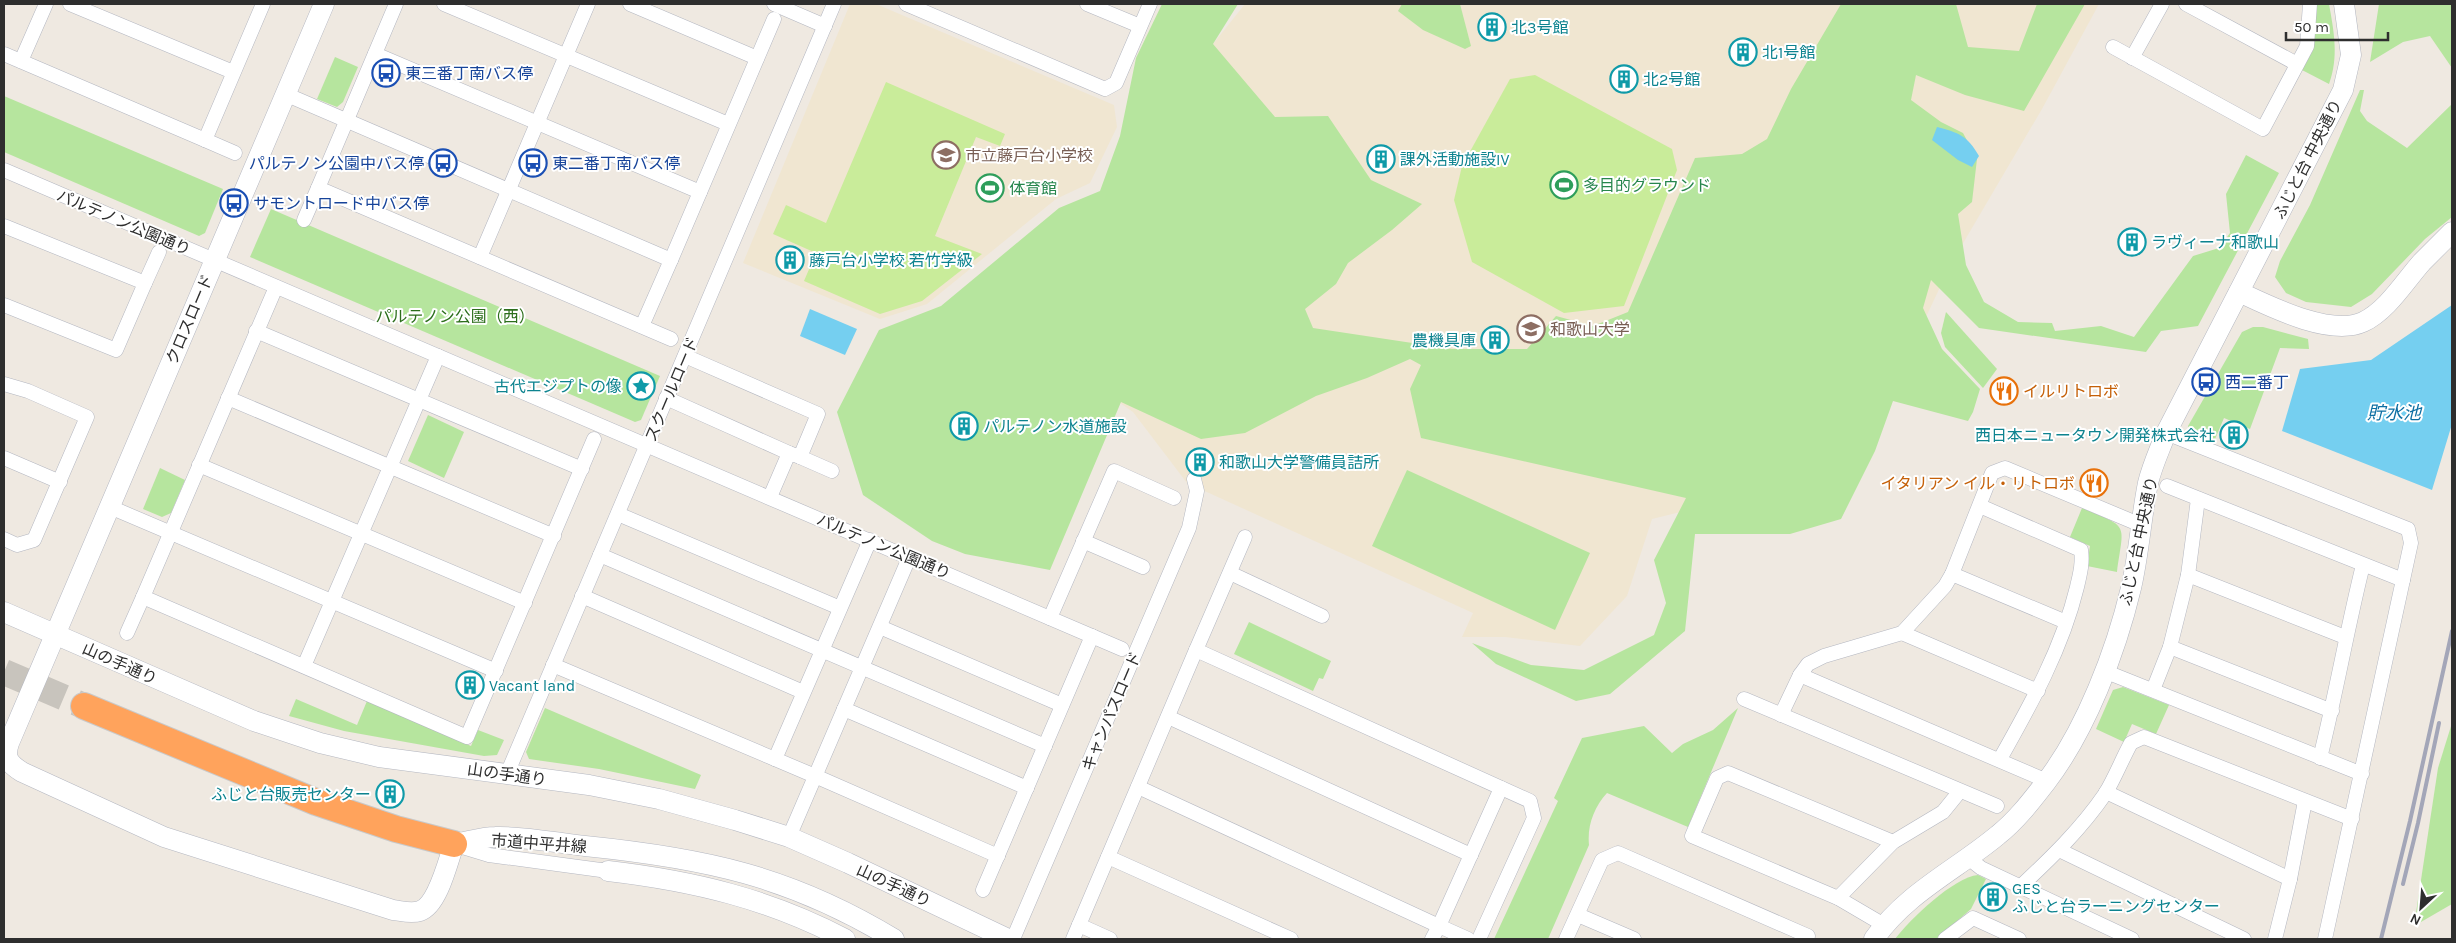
<svg xmlns="http://www.w3.org/2000/svg" width="2456" height="943" viewBox="0 0 2456 943" font-family="Karla,'Noto Sans JP',sans-serif">
  <rect width="100%" height="100%" fill="#efe9e1"/>
  <g fill="#f0e6d1">
    <path d="M850,4H876L1114,105L1117,127L1090,183L1056,199L927,304L880,319L743,263Z"/>
    <path d="M1245,4H2099L2042,109L1952,262L1860,456L1729,500L1652,519L1627,596L1580,646L1505,637H1462L1473,613L1187,483L1133,412L1110,396L1213,44Z"/>
  </g>
  <g fill="#b6e59e">
    <path d="M1162,4H1238L1213,44L1275,117L1328,116L1371,180L1422,204L1392,230L1348,263L1336,284L1305,309L1313,328L1452,349H1527L1556,316L1593,326L1628,312L1695,158L1742,154L1767,139L1791,89L1841,4H1956L1968,47L2019,51L2037,4H2085L2024,111L1965,95L1916,75L1911,100L1941,122L1963,133L1977,159L1972,202L1958,214L1966,265L1984,302L2018,322L2052,323L2055,331L2101,326L2134,337L2193,256L2219,248L2230,233L2226,194L2246,155L2279,173L2198,326L2161,331L2146,352L1979,328L1931,280L1923,308L1942,349L1980,389L1973,412L1968,421L1893,401L1875,451L1841,519L1790,534H1695L1685,631L1610,694L1576,701L1496,664L1472,643L1531,665L1584,670L1654,635L1666,603L1654,560L1686,498L1421,438L1410,389L1421,365L1410,359L1367,378L1316,396L1245,433L1201,439L1121,402L1050,570L965,554L932,541L863,495L837,412L879,330L941,306L1059,208L1100,191L1120,136L1136,58Z"/>
    <path d="M1402,4H1460L1471,46L1465,49L1423,30L1398,11Z"/>
    <path d="M2316,4H2329C2334,32 2339,57 2329,84L2302,70L2313,50Z"/>
    <path d="M2379,4H2452V68L2430,36L2403,42L2370,62Z"/>
    <path d="M335,57L358,67L343,102L337,107L317,99Z"/>
    <path d="M2360,90H2364L2360,111L2367,121L2407,148L2452,104V217L2425,239L2372,294L2351,307L2306,302L2286,293L2275,277L2280,261L2310,205Z"/>
    <path d="M4,96L223,189L205,233L199,236L4,152Z"/>
    <path d="M271,209L660,376L641,420L635,422L250,257Z"/>
    <path d="M1946,312L1997,369L1983,388L1945,347L1941,333Z"/>
    <path d="M2253,327H2263L2308,339L2309,349L2280,348L2250,429L2224,418L2213,444L2192,437L2188,426L2242,332Z"/>
    <path d="M428,415L464,432L444,478L408,461Z"/>
    <path d="M160,468L185,480L171,513L162,517L143,509Z"/>
    <path d="M1407,470L1590,553L1555,630L1372,546Z"/>
    <path d="M2082,508C2130,528 2124,522 2117,572L2087,566L2090,546L2070,537Z"/>
    <path d="M1249,622L1331,661L1323,679L1319,678L1313,691L1234,654Z"/>
    <path d="M2123,687L2169,705L2156,734L2132,724L2124,742L2096,729L2113,690Z"/>
    <path d="M296,699L357,725L367,701L471,746L478,730L504,740L497,755L484,756L344,731L289,716Z"/>
    <path d="M545,708L701,775L695,789L599,769L529,759L526,752Z"/>
    <path d="M1738,708L1688,827L1607,793C1594,807 1587,826 1589,845L1548,939H1494L1558,801L1554,798L1582,738L1644,726L1672,753L1683,744L1713,730Z"/>
    <path d="M2452,723V904L2414,926L2438,768Z"/>
    <path d="M1978,875L1986,879L1971,909L1936,939H1895C1909,920 1954,877 1978,875Z"/>
  </g>
  <g fill="#c9ec9a">
    <path d="M1535,75L1672,149L1677,170L1624,306L1564,313L1472,262L1454,200L1462,166L1510,79Z"/>
    <path d="M886,82L1005,134L1000,146L976,137L935,236L982,254L922,301L880,314L804,281L816,253L773,234L786,205L826,223Z"/>
  </g>
  <g fill="#75cff0">
    <path d="M1937,127C1959,133 1967,135 1979,156L1972,167L1958,160L1932,140Z"/>
    <path d="M2452,305V424L2432,490L2282,431L2300,369L2371,360Z"/>
    <path d="M810,309L857,329L845,355L800,336Z"/>
  </g>
  <g fill="none" stroke-linecap="round" stroke-linejoin="round">
    <path stroke="#c8c4bd" stroke-width="26" stroke-dasharray="26 13" stroke-linecap="butt" d="M4,672L84,706"/>
    <g stroke="#b4b7c1" stroke-width="15">
      <g id="street">
        <path d="M70,4L233,72"/>
        <path d="M396,4L318,188L671,339"/>
        <path d="M444,4L728,124"/>
        <path d="M630,4L757,58"/>
        <path d="M774,4L825,26"/>
        <path d="M906,4L1105,89L1116,83L1150,4"/>
        <path d="M1087,4L1140,26"/>
        <path d="M2186,4L2297,64"/>
        <path d="M2113,47L2263,129L2307,46L2310,4"/>
        <path d="M4,54L205,140L263,4"/>
        <path d="M375,54L700,192"/>
        <path d="M2132,58L2162,4"/>
        <path d="M21,61L46,4"/>
        <path d="M285,94L671,260L642,326"/>
        <path d="M205,140L235,153"/>
        <path d="M4,170L1122,649"/>
        <path d="M304,220L318,188"/>
        <path d="M4,226L145,283L116,350L4,305"/>
        <path d="M480,257L588,4"/>
        <path d="M671,260L774,19"/>
        <path d="M145,283L159,252"/>
        <path d="M276,287L143,597L467,737L594,439"/>
        <path d="M256,331L582,469"/>
        <path d="M685,356L818,414L800,457L789,453L770,497"/>
        <path d="M4,384L28,391L87,417L34,540L17,545L4,539"/>
        <path d="M228,398L554,536"/>
        <path d="M666,398L789,453"/>
        <path d="M2166,433L2408,529L2411,543L2325,939"/>
        <path d="M800,457L832,471"/>
        <path d="M4,458L60,482"/>
        <path d="M199,465L525,603"/>
        <path d="M2167,486L2403,580"/>
        <path d="M1980,506L2081,550C2083,563 2080,574 2077,587C2062,649 2031,704 2000,759"/>
        <path d="M110,507L496,671"/>
        <path d="M618,514L840,608"/>
        <path d="M1083,541L1143,567"/>
        <path d="M600,555L1045,746"/>
        <path d="M1230,573L1322,616"/>
        <path d="M1952,574L2066,622"/>
        <path d="M2188,575L2345,637"/>
        <path d="M582,596L803,692"/>
        <path d="M1050,618L1114,471L1174,498"/>
        <path d="M880,627L1062,705"/>
        <path d="M127,633L143,597"/>
        <path d="M1902,633L2038,691"/>
        <path d="M2170,647L2332,711"/>
        <path d="M1196,650L1245,537"/>
        <path d="M553,665L815,776L998,856"/>
        <path d="M304,666L438,356"/>
        <path d="M2104,671L2362,774"/>
        <path d="M1800,675L2047,781"/>
        <path d="M2153,690L2170,647L2188,575L2198,499"/>
        <path d="M1744,699L1997,806"/>
        <path d="M844,709L1027,788"/>
        <path d="M1781,715L1800,675L1808,664L1824,656L1902,633L1945,586L1952,574L1992,473L2005,468L2141,525"/>
        <path d="M1168,717L1471,855"/>
        <path d="M2320,758C2336,694 2347,629 2363,565"/>
        <path d="M775,759L870,540"/>
        <path d="M507,774L834,4"/>
        <path d="M1138,787L1439,926L1432,939"/>
        <path d="M2106,792L2290,879"/>
        <path d="M789,837L909,558"/>
        <path d="M456,845L489,855L608,871"/>
        <path d="M2059,850L2244,939"/>
        <path d="M1108,857L1291,939"/>
        <path d="M1967,857L1981,868L2132,939"/>
        <path d="M2020,887C2051,858 2081,829 2105,794C2115,778 2122,759 2131,743L2144,737L2352,819"/>
        <path d="M983,890L1092,636"/>
        <path d="M1838,898L1893,842L1943,812L1960,791"/>
        <path d="M1578,915L1634,939"/>
        <path d="M1079,925L1110,939"/>
        <path d="M1884,925L1838,898L1692,836L1717,778L1728,773L1893,842"/>
        <path d="M1013,939L1189,528L1197,491L1194,479"/>
        <path d="M1073,939L1196,650L1530,801L1534,818L1479,939"/>
        <path d="M1468,939L1439,926L1501,788"/>
        <path d="M1566,939L1602,860L1618,853L1808,936L1807,939"/>
        <path d="M1945,939L1973,918L2019,939"/>
        <path d="M2275,939L2290,879L2305,801"/>
      </g>
    </g>
    <g stroke="#b4b7c1" stroke-width="21">
      <g id="secondary">
        <path d="M324,4L9,743C4,758 9,764 22,772L164,837L393,910C402,911 411,914 420,911C438,905 448,861 454,844C467,842 482,837 495,837C523,836 557,843 585,846C704,858 790,876 894,939"/>
        <path d="M2239,292C2269,306 2330,337 2363,322C2387,311 2405,281 2422,262C2432,252 2442,242 2452,232"/>
        <path d="M4,612L254,721L320,743L379,757L589,785L659,799L735,820L789,837L848,863L1008,939"/>
        <path d="M608,871C694,881 769,899 845,939"/>
        <path d="M1874,939C1906,893 1956,870 1998,835C2017,820 2032,800 2046,782C2086,730 2116,651 2131,588C2139,554 2141,518 2148,483C2152,466 2160,449 2166,433L2343,90L2351,55L2344,4"/>
      </g>
    </g>
    <g stroke="#c9c9c9" stroke-width="28">
      <path id="highway" d="M84,706L316,802L396,829L454,844"/>
    </g>
    <use href="#street" stroke="#fff" stroke-width="14"/>
    <use href="#secondary" stroke="#fff" stroke-width="20"/>
    <use href="#highway" stroke="#ffa35c" stroke-width="26"/>
    <g stroke="#a3a6b8" stroke-width="4">
      <path d="M2403,884L2418,823L2439,723"/>
      <path d="M2381,939L2410,821L2452,631"/>
    </g>
  </g>
  <defs>
    <g id="building-ring" transform="scale(1.4375)"><circle r="9.5" fill="#fff" stroke="#0f9aa8" stroke-width="1.5"/><path d="M-4-6H4V6H1V3H-1V6H-4ZM-2.5-4.3h1.7v1.8h-1.7ZM.8-4.3h1.7v1.8H.8ZM-2.5-1h1.7V.8h-1.7ZM.8-1h1.7V.8H.8Z" fill="#0f9aa8"/></g>
    <g id="bus-ring" transform="scale(1.4375)"><circle r="9.5" fill="#fff" stroke="#1a4fb4" stroke-width="1.5"/><path d="M-5-6H5V4H4V6H2V4H-2V6H-4V4H-5ZM-3.5-4V0h7V-4ZM-3.5 1.2v1.5H-2V1.2ZM2 1.2v1.5H3.5V1.2Z" fill="#1a4fb4"/></g>
    <g id="school-ring" transform="scale(1.4375)"><circle r="9.5" fill="#fff" stroke="#8d6e63" stroke-width="1.5"/><path d="M0-5L7-2L0 1L-7-2ZM-4 1L0 2.5L4 1V4Q0 6-4 4Z" fill="#8d6e63"/></g>
    <g id="stadium-ring" transform="scale(1.4375)"><circle r="9.5" fill="#fff" stroke="#2e9e5b" stroke-width="1.5"/><path d="M0-5a6.5 5 0 1 0 0 10a6.5 5 0 1 0 0-10ZM-3.5-1.8h7v3.6h-7Z" fill="#2e9e5b"/></g>
    <g id="university-ring" transform="scale(1.4375)"><circle r="9.5" fill="#fff" stroke="#8d6e63" stroke-width="1.5"/><path d="M0-5L7-2L0 1L-7-2ZM-4 1L0 2.5L4 1V4Q0 6-4 4Z" fill="#8d6e63"/></g>
    <g id="sight-ring" transform="scale(1.4375)"><circle r="9.5" fill="#fff" stroke="#0f9aa8" stroke-width="1.5"/><path d="M0-6L1.8-2.2L6-1.7L2.9 1.2L3.7 5.4L0 3.3L-3.7 5.4L-2.9 1.2L-6-1.7L-1.8-2.2Z" fill="#0f9aa8"/></g>
    <g id="restaurant-ring" transform="scale(1.4375)"><circle r="9.5" fill="#fff" stroke="#e8710a" stroke-width="1.5"/><path d="M-5-6h1v4h1v-4h1v4h1v-4h1v5L-1.5 .5V6h-2V.5L-5-1ZM5-6V6H3V1.5H1.5Q1.5-4 5-6Z" fill="#e8710a"/></g>
  </defs>
  <g fill-rule="evenodd">
    <use href="#building-ring" x="1492" y="27"/>
    <use href="#building-ring" x="1743" y="52"/>
    <use href="#bus-ring" x="386" y="73"/>
    <use href="#building-ring" x="1624" y="79"/>
    <use href="#school-ring" x="946" y="155"/>
    <use href="#building-ring" x="1381" y="159"/>
    <use href="#bus-ring" x="443" y="163"/>
    <use href="#bus-ring" x="533" y="163"/>
    <use href="#stadium-ring" x="1564" y="185"/>
    <use href="#stadium-ring" x="990" y="188"/>
    <use href="#bus-ring" x="234" y="203"/>
    <use href="#building-ring" x="2132" y="242"/>
    <use href="#building-ring" x="790" y="260"/>
    <use href="#university-ring" x="1531" y="329"/>
    <use href="#building-ring" x="1495" y="340"/>
    <use href="#bus-ring" x="2206" y="382"/>
    <use href="#sight-ring" x="641" y="386"/>
    <use href="#restaurant-ring" x="2004" y="391"/>
    <use href="#building-ring" x="964" y="426"/>
    <use href="#building-ring" x="2234" y="435"/>
    <use href="#building-ring" x="1200" y="462"/>
    <use href="#restaurant-ring" x="2094" y="483"/>
    <use href="#building-ring" x="470" y="685"/>
    <use href="#building-ring" x="390" y="794"/>
    <use href="#building-ring" x="1993" y="897"/>
  </g>
  <g text-anchor="middle" stroke-width="4" stroke-linejoin="round" paint-order="stroke">
    <g font-size="16" fill="#0d838f" stroke="#fff" text-anchor="start">
      <text x="1511" y="33">北3号館</text>
      <text x="1762" y="58">北1号館</text>
      <text x="1643" y="85">北2号館</text>
      <text x="1400" y="165">課外活動施設IV</text>
      <text x="2151" y="248">ラヴィーナ和歌山</text>
      <text x="809" y="266">藤戸台小学校 若竹学級</text>
      <text x="1476" y="346" text-anchor="end">農機具庫</text>
      <text x="622" y="392" text-anchor="end">古代エジプトの像</text>
      <text x="983" y="432">パルテノン水道施設</text>
      <text x="2215" y="441" text-anchor="end">西日本ニュータウン開発株式会社</text>
      <text x="1219" y="468">和歌山大学警備員詰所</text>
      <text x="489" y="691">Vacant land</text>
      <text x="371" y="800" text-anchor="end">ふじと台販売センター</text>
      <text x="2012" y="894">GES<tspan x="2012" dy="18">ふじと台ラーニングセンター</tspan></text>
    </g>
    <g font-size="16" fill="#164399" stroke="#fff" text-anchor="start">
      <text x="405" y="79">東三番丁南バス停</text>
      <text x="424" y="169" text-anchor="end">パルテノン公園中バス停</text>
      <text x="552" y="169">東二番丁南バス停</text>
      <text x="253" y="209">サモントロード中バス停</text>
      <text x="2225" y="388">西二番丁</text>
    </g>
    <g font-size="16" fill="#785e54" stroke="#fff" text-anchor="start">
      <text x="965" y="161">市立藤戸台小学校</text>
      <text x="1550" y="335">和歌山大学</text>
    </g>
    <g font-size="16" fill="#2e2e2e" stroke="#fff">
      <text transform="translate(2307 159) rotate(-63)" y="6">ふじと台 中央通り</text>
      <text transform="translate(124 222) rotate(23)" y="6">パルテノン公園通り</text>
      <text transform="translate(189 319) rotate(-67)" y="6">クロスロード</text>
      <text transform="translate(671 389) rotate(-67)" y="6">スクールロード</text>
      <text transform="translate(2138 541) rotate(-78)" y="6">ふじと台 中央通り</text>
      <text transform="translate(884 546) rotate(23)" y="6">パルテノン公園通り</text>
      <text transform="translate(120 663) rotate(24)" y="6">山の手通り</text>
      <text transform="translate(1111 711) rotate(-67)" y="6">キャンパスロード</text>
      <text transform="translate(507 774) rotate(8)" y="6">山の手通り</text>
      <text transform="translate(539 843) rotate(4)" y="6">市道中平井線</text>
      <text transform="translate(894 885) rotate(25)" y="6">山の手通り</text>
    </g>
    <g font-size="16" fill="#27864d" stroke="#fff" text-anchor="start">
      <text x="1583" y="191">多目的グラウンド</text>
      <text x="1009" y="194">体育館</text>
    </g>
    <g font-size="16" fill="#2c6e1b" stroke="#fff">
      <text x="455" y="322">パルテノン公園（西）</text>
    </g>
    <g font-size="16" fill="#c56008" stroke="#fff" text-anchor="start">
      <text x="2023" y="397">イルリトロボ</text>
      <text x="2075" y="489" text-anchor="end">イタリアン イル・リトロボ</text>
    </g>
    <g font-size="18" font-style="italic" fill="#0d6fa3" stroke="#fff">
      <text x="2394" y="419">貯水池</text>
    </g>
  </g>
  <rect width="2456" height="943" fill="none" stroke="#2e2e2e" stroke-width="10"/>
  <g transform="translate(2421 908) rotate(206)" stroke="#ffffff" stroke-width="4" paint-order="stroke">
  <path d="M0-4L9 19L0 12L-9 19Z" fill="#2e2e2e"/>
  <text y="-8" font-size="14" font-weight="bold" text-anchor="middle" fill="#2e2e2e">N</text>
  </g>
  <path d="M2286 32v8h102v-8" fill="none" stroke="#2e2e2e" stroke-width="2.5"/>
  <text x="2294" y="32" font-size="15" fill="#2e2e2e" stroke="#ffffff" stroke-width="4" paint-order="stroke">50 m</text>
</svg>
